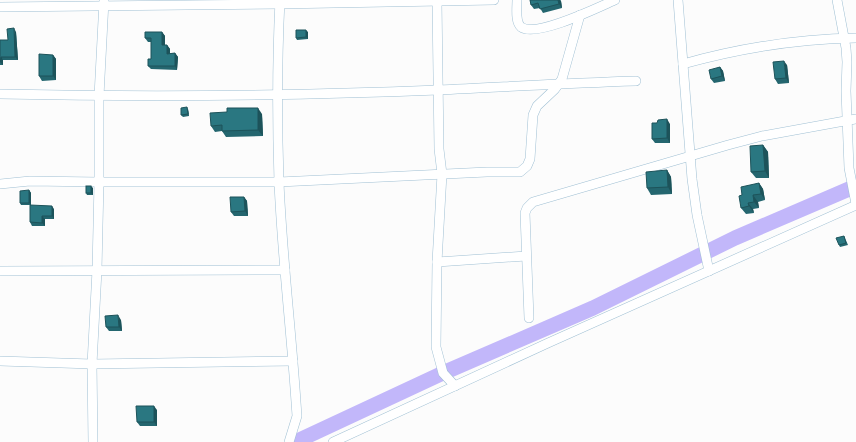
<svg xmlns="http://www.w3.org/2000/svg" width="856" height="442" viewBox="0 0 856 442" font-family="Quicksand,sans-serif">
  <rect width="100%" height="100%" fill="#fcfcfc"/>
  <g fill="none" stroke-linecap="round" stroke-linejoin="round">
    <path stroke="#c2b7fa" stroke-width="15" d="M295,442L443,373L593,308L735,238L856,186"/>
    <g stroke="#a0c0d4" stroke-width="10">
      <g id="minor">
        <path d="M280,0C277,60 277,121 279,182C282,255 291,328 296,402L297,416L289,442"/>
        <path d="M517,0C517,7 515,22 521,27C536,38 599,7 615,0"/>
        <path d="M678,0L692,179L697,215L709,271"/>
        <path d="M837,0L846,48L847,62L846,91L849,168L856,204"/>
        <path d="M437,2L439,149L442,174L437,262L436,347L443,373L455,386"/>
        <path d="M0,7L280,4L494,0"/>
        <path d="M683,64C740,48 797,39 856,38"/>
        <path d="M0,94C146,97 292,96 438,90C504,87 570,83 636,81"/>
        <path d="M0,184L30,181L99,182H279L487,172H520L527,166L530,159L533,115L537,106L555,89L562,79L580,15"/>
        <path d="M437,262L526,256"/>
        <path d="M0,271L285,270"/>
        <path d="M529,318L525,213L527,208L533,202L728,145L762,136L856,119"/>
        <path d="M0,361L92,364L293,361"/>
        <path d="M93,442L92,364L97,270L99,182V96L104,1"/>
        <path d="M333,442L548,343L856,205"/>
      </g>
    </g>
    <use href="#minor" stroke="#fff" stroke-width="9"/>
  </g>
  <g fill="#24666f">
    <path d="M530,0H560L561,1L562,8L543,13L540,8L534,9L531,5Z"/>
    <path d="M16,32L18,60H3V65H0V40H8Z"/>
    <path d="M162,32L165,36V45H167L170,49V54L175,53L178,57L177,70L151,69L148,66L151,59V42H148L145,38Z"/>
    <path d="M308,32V39L297,40L296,38Z"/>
    <path d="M53,55L56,59V80L42,81L39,76Z"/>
    <path d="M787,65L789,83L778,84L775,79Z"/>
    <path d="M720,67L723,71L725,81L714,83L711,79Z"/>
    <path d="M188,109L189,116L183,117L181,115Z"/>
    <path d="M262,114L263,136L226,137L222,131L215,132L211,126Z"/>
    <path d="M670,124V143H655L652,139Z"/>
    <path d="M763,145L768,152L769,178H756L751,172Z"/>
    <path d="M667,170L671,177L672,194L651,195L647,188Z"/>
    <path d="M759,183L763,189L765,200L758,202L759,208L753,209L754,213L746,214L741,208L742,195Z"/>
    <path d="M93,188V195H87L86,193Z"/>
    <path d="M29,190L31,193V205H21L20,203Z"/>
    <path d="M244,197L247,201L248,216H234L231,212Z"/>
    <path d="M54,209V219H45V226H32L30,222Z"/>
    <path d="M844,236L848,245L840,247L839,245Z"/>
    <path d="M121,320L122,331H109L106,327Z"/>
    <path d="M157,410V426H140L137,422Z"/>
  </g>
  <g fill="#1d535a">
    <path d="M558,0H560L561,1L562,8L559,4Z"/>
    <path d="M14,28L16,32L18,60L15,57Z"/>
    <path d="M306,30L308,32V39L306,37Z"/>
    <path d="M162,32L165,36V49L162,45Z"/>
    <path d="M167,45L170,49V58L167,54Z"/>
    <path d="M175,53L178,57L177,70L175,66Z"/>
    <path d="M53,55L56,59V80L53,76Z"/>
    <path d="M1,57L3,60V65L0,62Z"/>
    <path d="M784,61L787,65L789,83L786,78Z"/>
    <path d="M720,67L723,71L725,81L722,76Z"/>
    <path d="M187,107L188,109L189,116L188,114Z"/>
    <path d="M258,108L262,114L263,136L258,130Z"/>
    <path d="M667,119L670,124V143L667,138Z"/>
    <path d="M763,145L768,152L769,178L765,171Z"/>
    <path d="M667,170L671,177L672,194L668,187Z"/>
    <path d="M759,183L763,189L765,200L761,194Z"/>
    <path d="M91,186L93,188V195L91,193Z"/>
    <path d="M29,190L31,193V205L29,203Z"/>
    <path d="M753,195L758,202L759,208L754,202Z"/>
    <path d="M244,197L247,201L248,216L245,211Z"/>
    <path d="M748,203L753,209L754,213L749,206Z"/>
    <path d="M52,206L54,209V219L52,216Z"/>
    <path d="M42,216L45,219V226L42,223Z"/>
    <path d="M118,315L121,320L122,331L119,327Z"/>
    <path d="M154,406L157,410V426L154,422Z"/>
  </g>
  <g fill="#2a7781" stroke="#1d535a">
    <path d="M530,0H558L559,4L540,9L538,3L531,5Z"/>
    <path d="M14,28L15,57H1L0,62V40H8L7,29Z"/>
    <path d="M296,30H306V37L296,38Z"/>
    <path d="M145,32H162V45H167V54L175,53V66H148V59H151V38H145Z"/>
    <path d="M39,54L53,55V76H39Z"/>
    <path d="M784,61L786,78L775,79L773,62Z"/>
    <path d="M720,67L722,76L711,79L709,70Z"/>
    <path d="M187,107L188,114L181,115V108Z"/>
    <path d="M227,108H258V130L222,131V125L211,126L210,113L227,112Z"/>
    <path d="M667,119V138L652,139V123H657L658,120Z"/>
    <path d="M763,145L765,171L751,172L750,146Z"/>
    <path d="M667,170L668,187L647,188L646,172Z"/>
    <path d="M759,183L761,194L753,195L754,202L748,203L749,206L741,208L739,196L742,195L741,187Z"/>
    <rect x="86" y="186" width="5" height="7"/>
    <path d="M29,190V203H20V191Z"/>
    <path d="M230,197H244L245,211L231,212Z"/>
    <path d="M30,205L52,206V216H42V223L30,222Z"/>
    <path d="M844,236L846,243L839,245L836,238Z"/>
    <path d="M118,315L119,327H106L105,316Z"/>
    <path d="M136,406H154V422H137Z"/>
  </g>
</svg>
